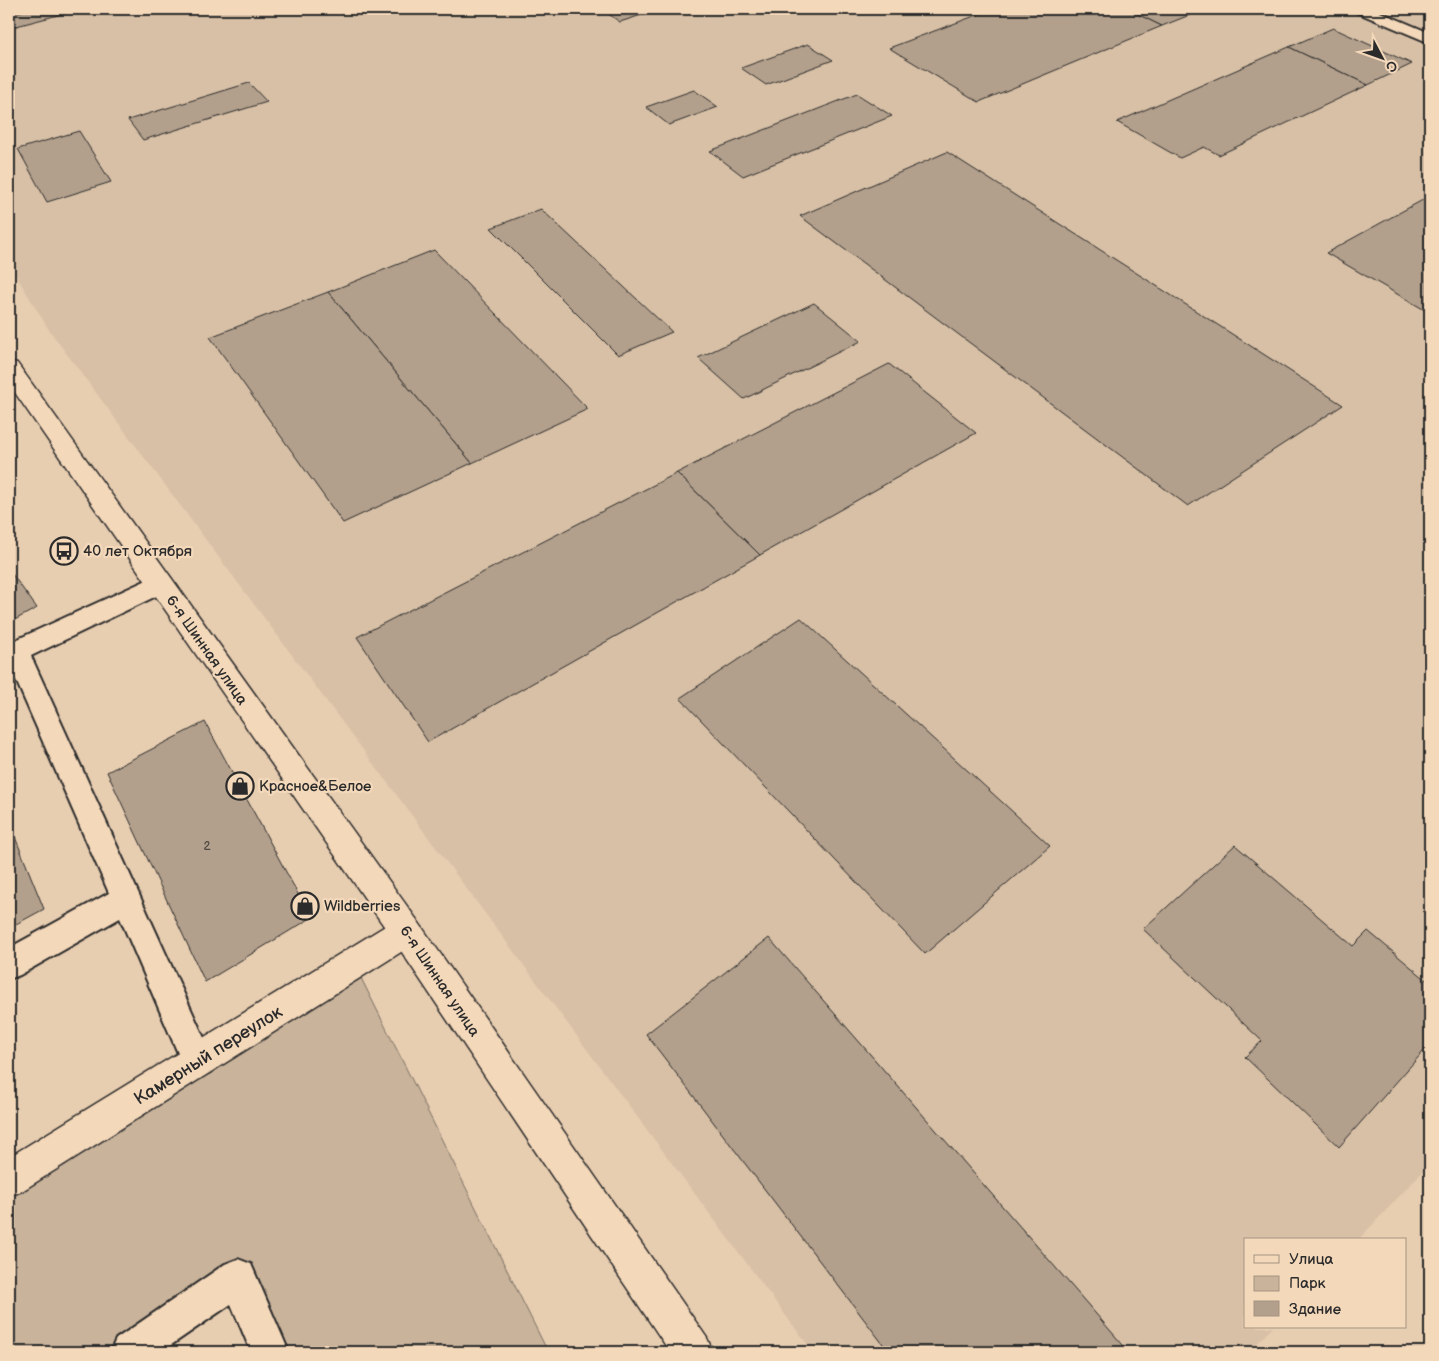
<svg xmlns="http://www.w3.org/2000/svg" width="1439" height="1361" viewBox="0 0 1439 1361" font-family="'Balsamiq Sans',sans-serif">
  <rect width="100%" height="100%" fill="#e8ceb1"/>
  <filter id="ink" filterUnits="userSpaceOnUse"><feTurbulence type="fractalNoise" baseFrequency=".02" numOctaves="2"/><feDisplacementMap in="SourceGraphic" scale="10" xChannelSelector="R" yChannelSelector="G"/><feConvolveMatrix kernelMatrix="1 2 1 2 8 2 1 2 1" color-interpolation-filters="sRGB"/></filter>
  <g filter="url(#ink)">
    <path fill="#d8c0a6" d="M9,9H1430V1164L1358,1240H1245V1327H1273L1249,1352H813L49,330L9,264Z"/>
    <path fill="#c9b39b" stroke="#7a6f63" d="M359,974L548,1352H284L244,1260L109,1352H9V1196Z"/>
    <g fill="#b3a08c" stroke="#2b2b2b">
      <path d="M30,9H58L62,14L9,28V14Z"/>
      <path d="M601,9H660L620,22Z"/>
      <path d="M993,9H1127L1162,26L979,102L889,48Z"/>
      <path d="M1127,9H1205L1162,26Z"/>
      <path d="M1333,28L1412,64L1368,85L1289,47Z"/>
      <path d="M808,44L833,60L766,85L741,68Z"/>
      <path d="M1289,47L1368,85L1219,155L1204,147L1180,158L1117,122Z"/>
      <path d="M249,83L267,102L143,140L128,120Z"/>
      <path d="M694,90L718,107L669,125L646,107Z"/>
      <path d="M857,94L892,116L743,176L710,151Z"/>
      <path d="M79,131L111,182L47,202L18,149Z"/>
      <path d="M947,152L1343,405L1188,506L800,216Z"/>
      <path d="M1430,196V313L1326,253Z"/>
      <path d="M541,209L672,332L618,355L491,228Z"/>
      <path d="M434,250L588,409L472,463L328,292Z"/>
      <path d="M328,292L472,463L343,523L210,337Z"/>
      <path d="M814,303L861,341L744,399L698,358Z"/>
      <path d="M889,364L976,433L760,555L677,473Z"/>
      <path d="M677,473L760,555L428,742L357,637Z"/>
      <path d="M9,570L37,608L9,623Z"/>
      <path d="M801,618L1050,846L925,954L680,698Z"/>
      <path d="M205,722L311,918L205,982L107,772Z"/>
      <path d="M13,832L44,909L9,928V834Z"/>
      <path d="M1235,845L1353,946L1368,931L1430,983V1044L1339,1147L1245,1057L1262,1041L1143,929Z"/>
      <path d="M769,938L1129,1352H889L646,1034Z"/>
    </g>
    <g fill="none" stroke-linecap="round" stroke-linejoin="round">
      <g stroke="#2b2b2b" stroke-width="4">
        <g id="service">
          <path d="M1354,9H1373L1430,33V43L1356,12Z"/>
          <path d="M160,574L169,576L172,583L169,590L31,656L214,1060L210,1072L198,1076L186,1072L120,918L20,975L9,979V948L109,893L9,664V643Z"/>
          <path d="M238,1259L251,1264L289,1352H251L231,1304L161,1352H110L116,1339L225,1264Z"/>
        </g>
      </g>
      <g stroke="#2b2b2b" stroke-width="3">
        <path id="minor" d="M406,916L417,920L422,931L417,942L22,1191L9,1196V1157L395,920Z"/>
      </g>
      <g stroke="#2b2b2b" stroke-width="3">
        <path id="secondary" d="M9,361L17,363L417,920L707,1338L713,1352H670L395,942L9,384Z"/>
      </g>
      <use href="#service" fill="#f4d8ba" fill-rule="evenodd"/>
      <use href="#minor" fill="#f4d8ba" fill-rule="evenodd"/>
      <use href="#secondary" fill="#f4d8ba" fill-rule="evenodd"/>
    </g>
  </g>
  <defs>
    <g id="bus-ring" transform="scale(1.4375)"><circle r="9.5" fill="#f4d8ba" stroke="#2b2b2b" stroke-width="1.5"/><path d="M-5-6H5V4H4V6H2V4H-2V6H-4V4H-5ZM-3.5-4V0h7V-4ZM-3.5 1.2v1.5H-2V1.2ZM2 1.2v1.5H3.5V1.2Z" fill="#2b2b2b"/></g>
    <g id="shop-ring" transform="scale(1.4375)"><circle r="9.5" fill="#f4d8ba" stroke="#2b2b2b" stroke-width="1.5"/><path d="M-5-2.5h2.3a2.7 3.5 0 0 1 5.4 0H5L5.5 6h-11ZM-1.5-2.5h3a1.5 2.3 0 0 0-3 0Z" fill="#2b2b2b"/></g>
  </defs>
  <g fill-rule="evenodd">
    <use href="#bus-ring" x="64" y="551"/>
    <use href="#shop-ring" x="240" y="786"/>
    <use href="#shop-ring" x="305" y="906"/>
  </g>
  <g text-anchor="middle" stroke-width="4.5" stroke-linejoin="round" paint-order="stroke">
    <g font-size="12" fill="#4d4843">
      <text x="207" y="850">2</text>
    </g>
    <g font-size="15" fill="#2b2b2b" stroke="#f4d8ba" text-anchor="start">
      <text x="83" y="556">40 лет Октября</text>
      <text x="259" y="791">Красное&amp;Белое</text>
      <text x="324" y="911">Wildberries</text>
    </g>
    <g font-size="15" fill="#2b2b2b" stroke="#f4d8ba">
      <text transform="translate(207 650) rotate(55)" y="5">6-я Шинная улица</text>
      <text transform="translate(440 981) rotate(56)" y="5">6-я Шинная улица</text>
    </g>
    <g font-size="18" fill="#2b2b2b" stroke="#f4d8ba">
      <text transform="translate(208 1055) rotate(-32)" y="6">Камерный переулок</text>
    </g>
  </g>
  <rect width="1439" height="1361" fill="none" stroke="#f4d8ba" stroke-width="30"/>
  <rect x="15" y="15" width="1409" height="1331" fill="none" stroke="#2b2b2b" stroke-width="2" filter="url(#ink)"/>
  <rect x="1244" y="1238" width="162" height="90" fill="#f4d8ba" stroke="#a49381"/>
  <rect x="1254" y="1255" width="25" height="8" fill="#f4d8ba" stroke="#a49381"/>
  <text x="1289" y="1264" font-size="15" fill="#2b2b2b">Улица</text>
  <rect x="1254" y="1276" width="25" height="15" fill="#c9b39b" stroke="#a49381"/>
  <text x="1289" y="1288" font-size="15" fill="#2b2b2b">Парк</text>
  <rect x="1254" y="1301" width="25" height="15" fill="#b3a08c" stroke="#a49381"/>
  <text x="1289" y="1314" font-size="15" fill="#2b2b2b">Здание</text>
  <g transform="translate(1382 58) rotate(131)" stroke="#f4d8ba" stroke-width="4" paint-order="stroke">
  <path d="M0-4L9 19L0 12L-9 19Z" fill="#2b2b2b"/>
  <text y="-8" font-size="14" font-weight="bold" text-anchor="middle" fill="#2b2b2b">С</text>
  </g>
</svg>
